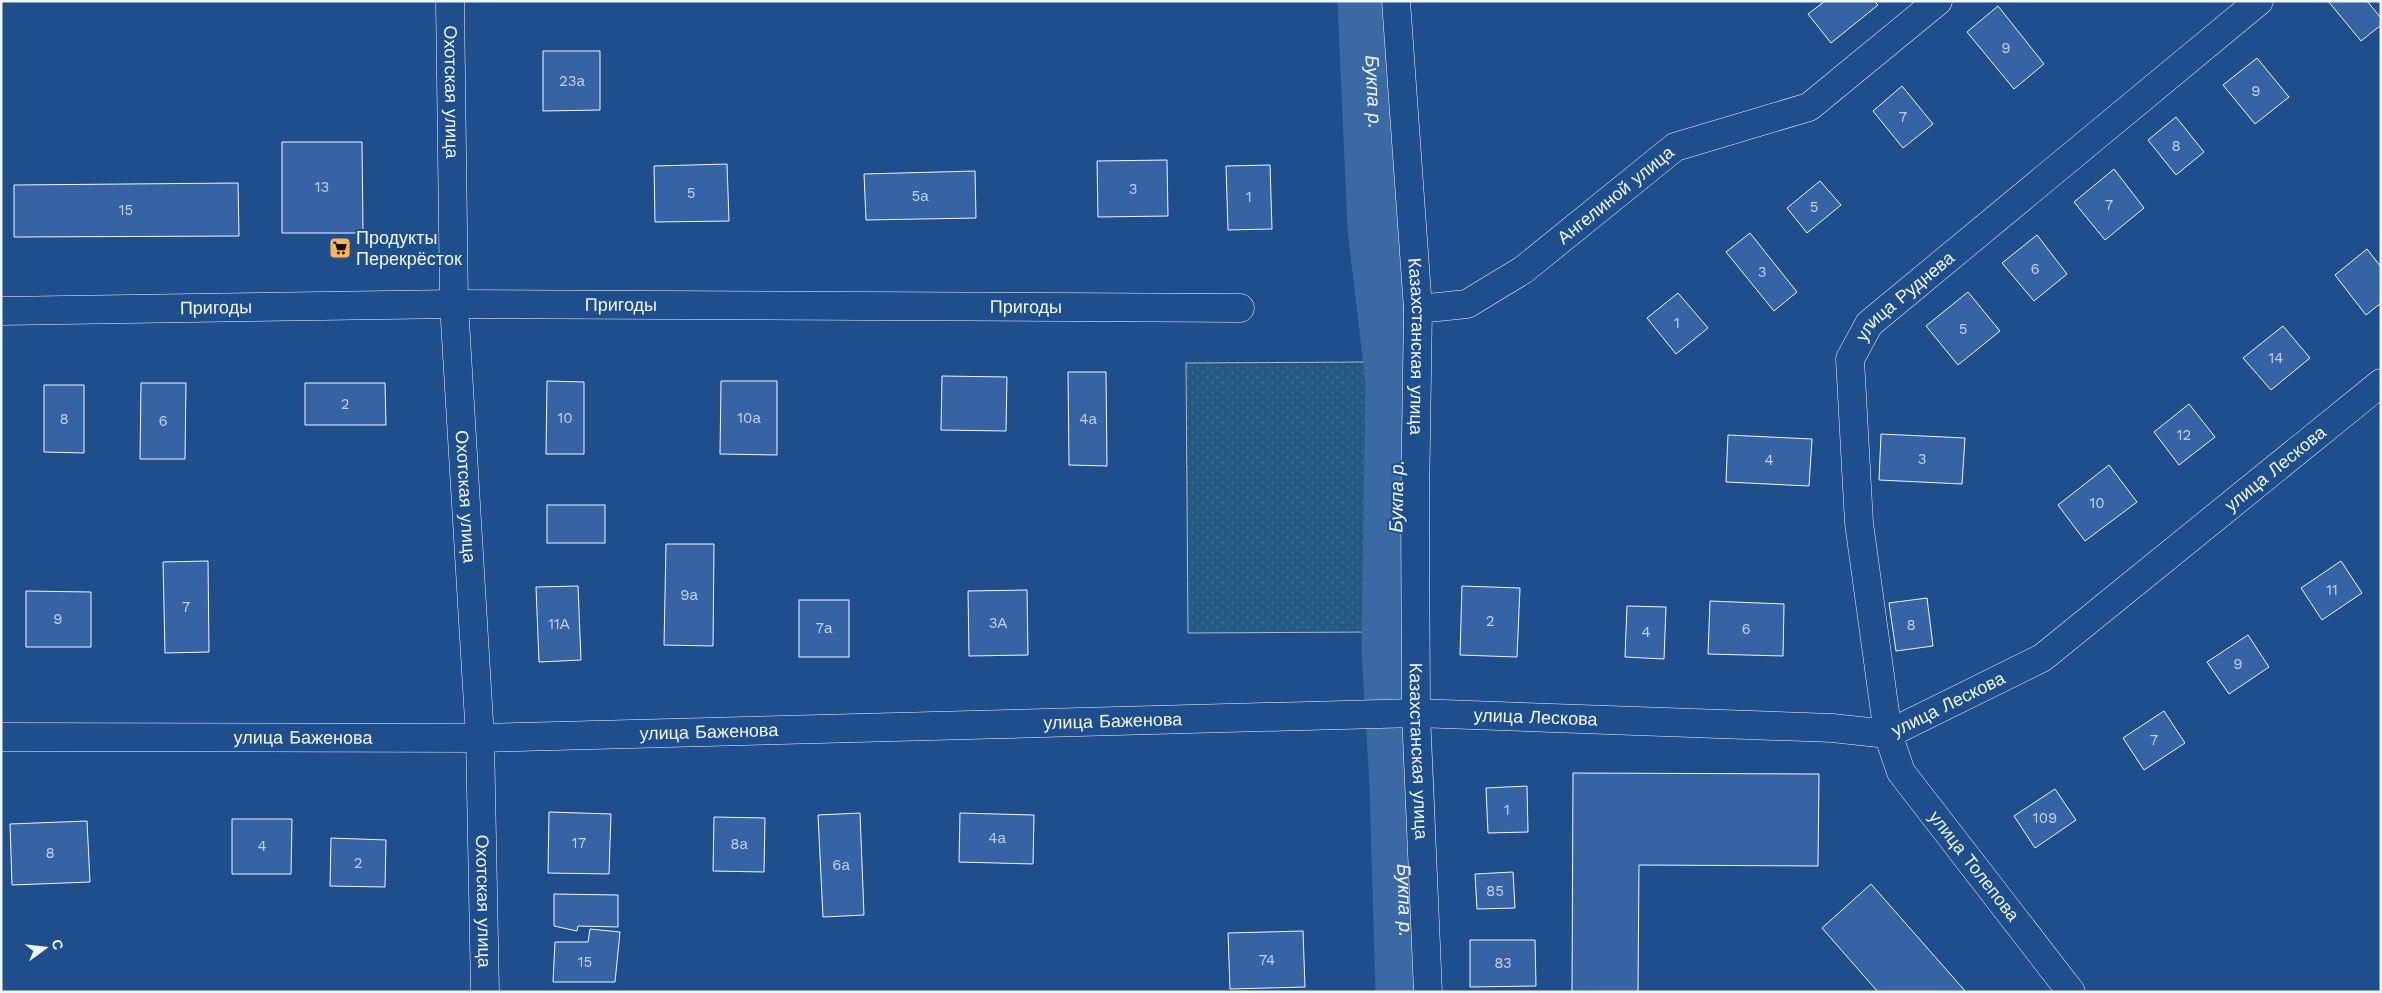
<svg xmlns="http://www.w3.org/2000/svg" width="2382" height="993" viewBox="0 0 2382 993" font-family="'Work Sans',sans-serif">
  <defs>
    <pattern id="grass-dots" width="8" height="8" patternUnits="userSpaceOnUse" patternTransform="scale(1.25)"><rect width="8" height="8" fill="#245a82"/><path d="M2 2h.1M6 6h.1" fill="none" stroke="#447295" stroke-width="1.8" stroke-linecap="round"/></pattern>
  </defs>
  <rect width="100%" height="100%" fill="#1f4e8c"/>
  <path fill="url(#grass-dots)" stroke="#a8bbd7" d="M1368,362L1370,632L1188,633L1186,363Z"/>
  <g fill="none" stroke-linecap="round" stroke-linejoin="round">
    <path stroke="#3b69a3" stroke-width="65" id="s1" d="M1370,1L1380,228L1398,381L1394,650L1402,786L1408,992"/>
  </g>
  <g fill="#3563a3" stroke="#f2f6ff">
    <path d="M1825,1H1874L1878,5L1831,43L1808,14Z"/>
    <path d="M2328,1H2367L2381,18V25L2361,41Z"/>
    <path d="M1998,6L2044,64L2014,89L1967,32Z"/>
    <path d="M543,51H600V110L543,111Z"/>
    <path d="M2257,58L2289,97L2255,124L2223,85Z"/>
    <path d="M1902,86L1933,124L1903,148L1873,111Z"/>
    <path d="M2176,117L2204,152L2176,175L2148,140Z"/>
    <path d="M282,142H362L363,233H282Z"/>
    <path d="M1167,160L1168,216L1098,217L1097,161Z"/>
    <path d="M727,164L729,221L655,222L654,166Z"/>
    <path d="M1270,165L1272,229L1228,230L1226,166Z"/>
    <path d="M2114,169L2144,208L2105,240L2074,202Z"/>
    <path d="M975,171L976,218L866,220L864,174Z"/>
    <path d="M1820,181L1841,205L1807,233L1787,208Z"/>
    <path d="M238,183L239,236L14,237V185Z"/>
    <path d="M1750,233L1797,292L1774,311L1726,252Z"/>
    <path d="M2037,235L2067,274L2034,301L2002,263Z"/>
    <path d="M2367,249L2381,267V303L2366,315L2335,275Z"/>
    <path d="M1968,292L2000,331L1958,365L1926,326Z"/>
    <path d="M1678,293L1708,328L1676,354L1647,318Z"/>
    <path d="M2283,326L2310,358L2271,390L2243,358Z"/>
    <path d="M1068,372H1106L1107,466L1069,465Z"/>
    <path d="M942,376L1007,377L1006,431L941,430Z"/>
    <path d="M547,381L584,382V454H546Z"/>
    <path d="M721,381H777V455L720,454Z"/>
    <path d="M141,383H186L185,459H140Z"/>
    <path d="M305,383H385L386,425H305Z"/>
    <path d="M44,385H84V453L44,452Z"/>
    <path d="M2189,404L2215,437L2179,465L2154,432Z"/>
    <path d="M1881,434L1965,438L1962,484L1879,480Z"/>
    <path d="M1728,435L1812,439L1809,486L1726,482Z"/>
    <path d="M2109,465L2137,502L2085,541L2058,505Z"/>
    <rect x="547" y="505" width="58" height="38"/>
    <path d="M666,544H714L713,646L664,645Z"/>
    <path d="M208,561L209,652L165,653L163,562Z"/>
    <path d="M2341,561L2362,593L2322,620L2301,588Z"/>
    <path d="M578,586L581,660L539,662L536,587Z"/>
    <path d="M1462,586L1520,588L1517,657L1460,655Z"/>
    <path d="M1027,590L1028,655L969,656L968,591Z"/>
    <path d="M26,591L91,592V647H26Z"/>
    <path d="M1927,598L1933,646L1896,651L1889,603Z"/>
    <rect x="799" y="600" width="50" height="57"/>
    <path d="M1710,601L1784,604L1783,656L1708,654Z"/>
    <path d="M1627,606L1666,607L1664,659L1625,657Z"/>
    <path d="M2248,635L2269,667L2229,694L2207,662Z"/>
    <path d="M2164,711L2185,743L2144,770L2123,738Z"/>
    <path d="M1573,773L1819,774L1818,866L1639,865L1638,992H1572Z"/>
    <path d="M1527,786L1528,832L1488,833L1486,788Z"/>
    <path d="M2055,789L2076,820L2035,848L2014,816Z"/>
    <path d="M549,812L611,814L609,874L548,873Z"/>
    <path d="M860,813L864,915L823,917L818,815Z"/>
    <path d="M960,813L1034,815L1033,864L959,862Z"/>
    <path d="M714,817L765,818L764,872L713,871Z"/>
    <path d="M232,819H292L291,874H232Z"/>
    <path d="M87,821L90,882L12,885L10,824Z"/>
    <path d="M331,838L386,840L385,887L330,886Z"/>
    <path d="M1513,872L1515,908L1477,909L1475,874Z"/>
    <path d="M1871,884L1966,992H1878L1822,928Z"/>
    <path d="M554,894L618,895V927L578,926L577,931L554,926Z"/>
    <path d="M590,929L620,932L615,982H553L555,942H588Z"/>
    <path d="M1303,931L1305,987L1230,989L1228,933Z"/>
    <path d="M1470,940H1535L1536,986L1470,987Z"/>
  </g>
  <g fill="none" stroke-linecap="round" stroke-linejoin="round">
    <g stroke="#f2f6ff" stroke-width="29">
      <g id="minor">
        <path id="s2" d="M450,1L454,304L480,738L485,992"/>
        <path id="s3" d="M1396,1L1418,309L1415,502L1416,713L1428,992"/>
        <path id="s4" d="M1418,309L1467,304L1523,270L1675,147L1809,107L1938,1"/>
        <path id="s5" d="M1,311L454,304L1240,308"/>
        <path id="s6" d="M1,737L480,738L1416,713L1832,728L1888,734L2042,658L2381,383"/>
        <path id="s7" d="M2071,992L1901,772L1888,734L1859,523L1850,359L1869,324L2259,1"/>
      </g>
    </g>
    <use href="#minor" stroke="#1f4e8c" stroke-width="28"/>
  </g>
  <defs>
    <g id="supermarket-square" transform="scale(1.125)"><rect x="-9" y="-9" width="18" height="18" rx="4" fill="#ffb74d" stroke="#1f4e8c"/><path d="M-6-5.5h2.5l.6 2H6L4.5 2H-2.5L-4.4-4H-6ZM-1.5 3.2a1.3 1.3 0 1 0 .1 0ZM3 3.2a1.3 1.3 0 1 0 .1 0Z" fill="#111"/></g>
  </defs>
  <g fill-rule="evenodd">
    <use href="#supermarket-square" x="340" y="248"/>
  </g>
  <g text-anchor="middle" stroke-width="4" stroke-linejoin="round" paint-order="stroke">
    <g font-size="15" fill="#c3d1e8">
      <text x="2006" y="53">9</text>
      <text x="572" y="86">23а</text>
      <text x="2256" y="96">9</text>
      <text x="1903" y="122">7</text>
      <text x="2176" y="151">8</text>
      <text x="322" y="192">13</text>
      <text x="1133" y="194">3</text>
      <text x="691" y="198">5</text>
      <text x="920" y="201">5а</text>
      <text x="1249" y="202">1</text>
      <text x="2109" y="210">7</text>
      <text x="1814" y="212">5</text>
      <text x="126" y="215">15</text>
      <text x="2035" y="274">6</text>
      <text x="1762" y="277">3</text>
      <text x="1677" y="328">1</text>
      <text x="1963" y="334">5</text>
      <text x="2276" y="363">14</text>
      <text x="345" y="409">2</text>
      <text x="565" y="423">10</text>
      <text x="749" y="423">10а</text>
      <text x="64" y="424">8</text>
      <text x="1088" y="424">4а</text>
      <text x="163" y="426">6</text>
      <text x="2184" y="440">12</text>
      <text x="1922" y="464">3</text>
      <text x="1769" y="465">4</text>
      <text x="2097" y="508">10</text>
      <text x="2332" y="595">11</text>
      <text x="689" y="600">9а</text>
      <text x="186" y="612">7</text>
      <text x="58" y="624">9</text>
      <text x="1490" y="626">2</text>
      <text x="998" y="628">3А</text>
      <text x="559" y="629">11А</text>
      <text x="1911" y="630">8</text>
      <text x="824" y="633">7а</text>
      <text x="1746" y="634">6</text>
      <text x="1646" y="637">4</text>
      <text x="2238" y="669">9</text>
      <text x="2154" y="745">7</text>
      <text x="1507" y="815">1</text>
      <text x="2045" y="823">109</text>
      <text x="997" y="843">4а</text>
      <text x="579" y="848">17</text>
      <text x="739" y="849">8а</text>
      <text x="262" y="851">4</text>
      <text x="50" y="858">8</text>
      <text x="358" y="868">2</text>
      <text x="841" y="870">6а</text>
      <text x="1495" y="896">85</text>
      <text x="1267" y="965">74</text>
      <text x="585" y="967">15</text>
      <text x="1503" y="968">83</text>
    </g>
    <g font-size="18" fill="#f2f6ff" stroke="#1f4e8c">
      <text dy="6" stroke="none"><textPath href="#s2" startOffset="91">Охотская улица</textPath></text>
      <text dy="6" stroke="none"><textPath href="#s4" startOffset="234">Ангелиной улица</textPath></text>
      <text dy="6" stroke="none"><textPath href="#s7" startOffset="780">улица Руднева</textPath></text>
      <text dy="6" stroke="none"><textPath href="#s5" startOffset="620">Пригоды</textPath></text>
      <text dy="6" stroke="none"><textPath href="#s5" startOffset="1025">Пригоды</textPath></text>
      <text dy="6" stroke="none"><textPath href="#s5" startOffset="215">Пригоды</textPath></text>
      <text dy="6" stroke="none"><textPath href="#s3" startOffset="346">Казахстанская улица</textPath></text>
      <text dy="6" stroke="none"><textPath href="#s6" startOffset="2360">улица Лескова</textPath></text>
      <text dy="6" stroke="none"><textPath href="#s2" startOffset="496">Охотская улица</textPath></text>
      <text dy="6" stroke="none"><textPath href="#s6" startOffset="1955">улица Лескова</textPath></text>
      <text dy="6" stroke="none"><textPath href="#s6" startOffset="1535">улица Лескова</textPath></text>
      <text dy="6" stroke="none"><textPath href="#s6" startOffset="1112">улица Баженова</textPath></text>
      <text dy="6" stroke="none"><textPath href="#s6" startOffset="708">улица Баженова</textPath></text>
      <text dy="6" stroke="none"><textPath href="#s6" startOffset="302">улица Баженова</textPath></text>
      <text dy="6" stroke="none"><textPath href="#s3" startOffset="751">Казахстанская улица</textPath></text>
      <text transform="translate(1974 866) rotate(52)" y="6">улица Толепова</text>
      <text dy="6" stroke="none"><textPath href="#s2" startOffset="901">Охотская улица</textPath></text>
    </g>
    <g font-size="18" fill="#f2f6ff" stroke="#1f4e8c" text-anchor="start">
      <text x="356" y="244">Продукты<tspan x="356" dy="21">Перекрёсток</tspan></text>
    </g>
    <g font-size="19" font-style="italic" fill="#f2f6ff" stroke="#1f4e8c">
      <text dy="7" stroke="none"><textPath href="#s1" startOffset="91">Букпа р.</textPath></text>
      <text transform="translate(1396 496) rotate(-89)" y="7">Букпа р.</text>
      <text dy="7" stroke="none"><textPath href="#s1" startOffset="901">Букпа р.</textPath></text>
    </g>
  </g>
  <rect width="2382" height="993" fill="none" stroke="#f2f6ff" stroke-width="5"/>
  <g transform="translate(45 948) rotate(75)" stroke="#1f4e8c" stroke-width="4" paint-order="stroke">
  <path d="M0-4L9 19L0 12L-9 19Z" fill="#f2f6ff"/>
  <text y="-8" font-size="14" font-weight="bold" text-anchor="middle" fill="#f2f6ff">С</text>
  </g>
</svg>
